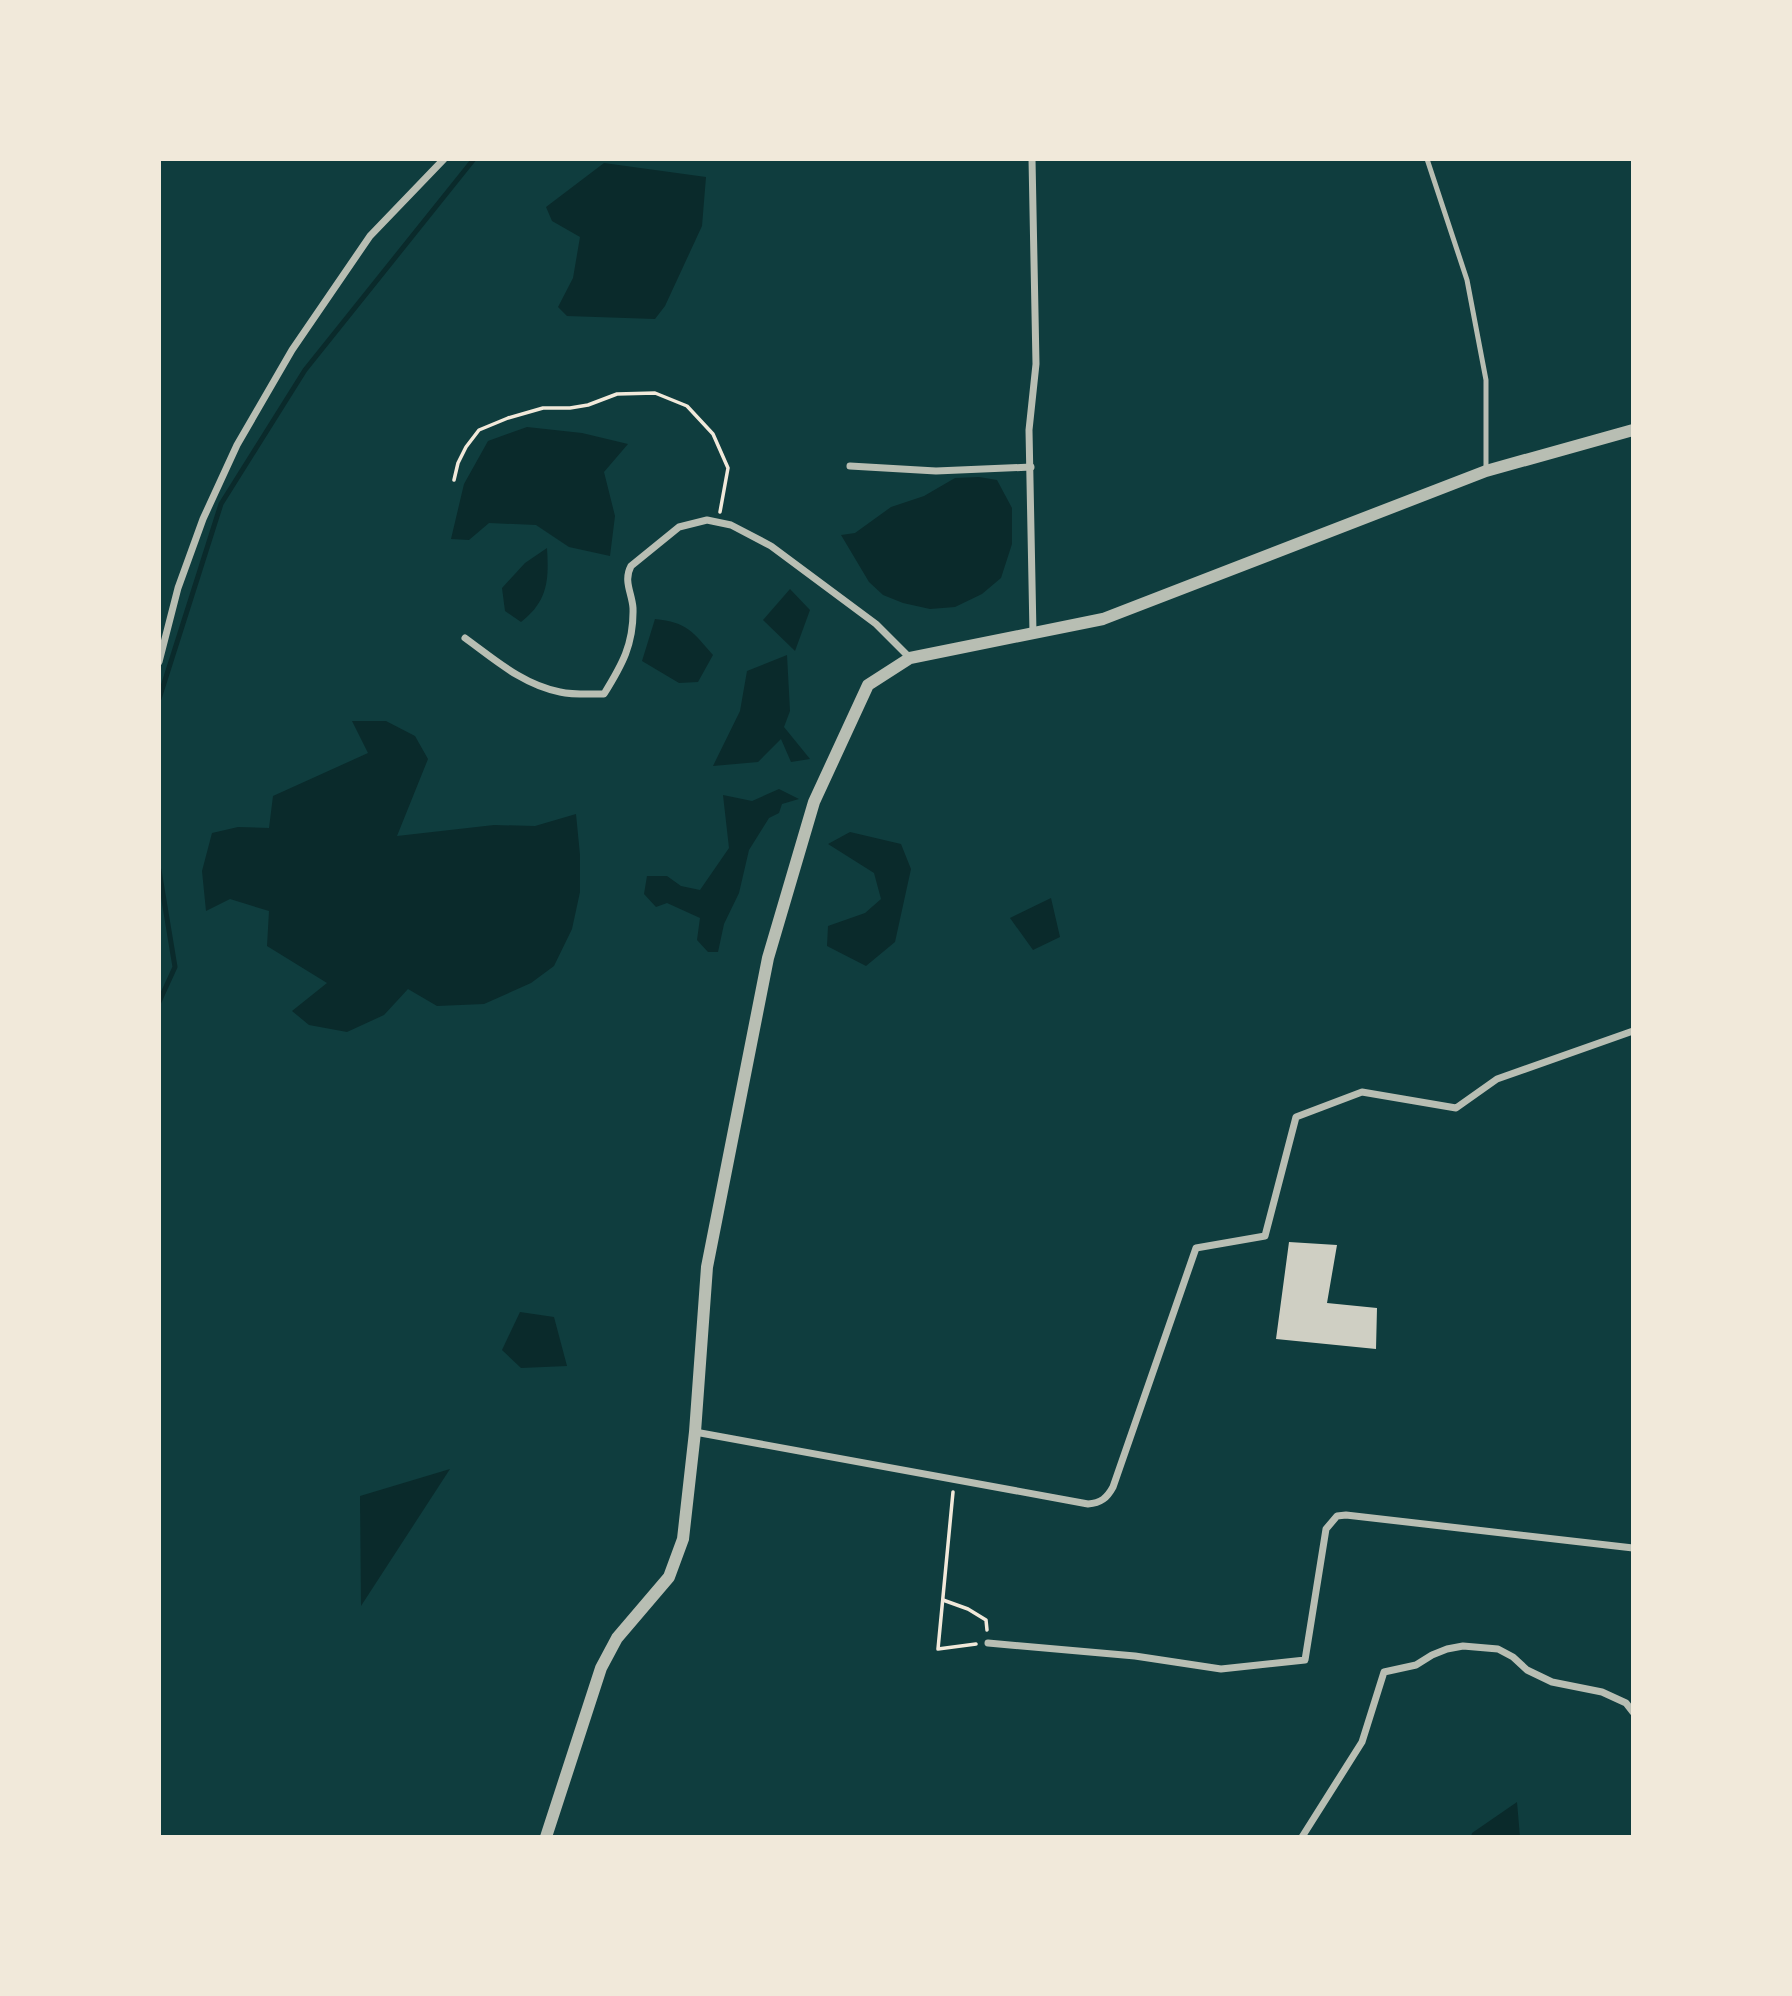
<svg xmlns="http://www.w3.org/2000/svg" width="1792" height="1996" viewBox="0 0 1792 1996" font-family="'IBM Plex Sans',sans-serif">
  <rect width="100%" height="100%" fill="#0f3d3e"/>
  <g fill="#0a2a2b">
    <path d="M604,163L706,177L702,226L665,306L655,319L567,316L558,307L573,278L580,237L552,221L546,207Z"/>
    <path d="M527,427L582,433L628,444L604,472L615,516L610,556L569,547L536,525L489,523L469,540L451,539L464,484L488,441Z"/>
    <path d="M979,477L997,480L1012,508V544L1001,578L982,594L955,607L930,609L903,603L883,595L869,582L841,535L855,533L891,507L924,496L955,478Z"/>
    <path d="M547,548C549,580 548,601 521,622L505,611L502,588L525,563Z"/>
    <path d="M790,589L810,610L795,651L763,620Z"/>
    <path d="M655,619C687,622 693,632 713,655L698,682L679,683L642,661Z"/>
    <path d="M787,655L790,711L784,727L810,759L791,762L781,739L758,762L713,766L740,711L747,671Z"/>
    <path d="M352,721H386L415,736L428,759L397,836L494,825L535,826L576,814L580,855V892L572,929L554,966L531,983L484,1004L437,1006L408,989L384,1015L347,1032L309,1025L292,1011L327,983L267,946L269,911L230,899L206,911L202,871L212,833L238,827L269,828L273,796L368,753Z"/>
    <path d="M779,789L799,799L782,804L779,813L769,818L749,850L739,893L724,924L718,952H708L697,940L700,918L667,903L656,907L644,894L647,876H667L681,886L700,890L729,848L723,795L752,801Z"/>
    <path d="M850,832L901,844L911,869L895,942L866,966L827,946L828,926L865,913L881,899L874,873L828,844Z"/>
    <path d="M1051,898L1060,937L1033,950L1010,918Z"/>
    <path d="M520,1312L554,1317L567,1366L521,1368L502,1350Z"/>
    <path d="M450,1469L361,1606L360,1496Z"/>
    <path d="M1517,1802L1520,1837H1471L1472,1833Z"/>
  </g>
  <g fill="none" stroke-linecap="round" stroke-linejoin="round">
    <g stroke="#0a2a2b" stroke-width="5">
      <path d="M159,699L221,504L305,370L474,159"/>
      <path d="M159,870L175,967L159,1002"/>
    </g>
  </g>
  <path fill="#cfcfc3" d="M1289,1242L1337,1245L1327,1303L1377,1308L1376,1349L1276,1339Z"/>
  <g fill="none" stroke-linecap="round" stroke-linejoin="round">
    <g stroke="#f1e9da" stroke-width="3.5">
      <path d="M454,480L458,463L466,447L479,430L508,418L543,408H570L588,405L617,394L655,393L687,406L713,434L728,468L720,512"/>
      <path d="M953,1492L938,1649L976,1644"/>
      <path d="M943,1600L968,1609L986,1620L987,1630"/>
    </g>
    <path stroke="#b8beb3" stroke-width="5" d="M1427,159L1467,280L1486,380V471"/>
    <g stroke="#b8beb3" stroke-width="7">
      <path d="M1032,159L1036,364L1029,430L1033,633"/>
      <path d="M850,466L936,471L1031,467"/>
      <path d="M465,638C494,659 523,685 560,692C573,695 590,694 604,694C622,665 634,644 633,608C632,593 623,581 631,566L679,527L707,520L731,525L771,546L876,624L910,658"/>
      <path d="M159,662L178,588L203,519L237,445L292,350L370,236L444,159"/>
      <path d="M695,1432L1088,1504C1101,1503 1107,1498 1113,1487L1196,1248L1265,1236L1296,1117L1362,1092L1456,1108L1497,1079L1633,1031"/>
      <path d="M988,1643L1135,1656L1221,1669L1305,1660L1326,1529L1337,1516L1346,1515L1633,1548"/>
      <path d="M1302,1837L1362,1742L1384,1672L1416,1665L1432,1655L1447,1649L1463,1646L1498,1649L1513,1657L1527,1670L1552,1682L1602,1692L1626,1703L1633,1712"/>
    </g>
    <path stroke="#b8beb3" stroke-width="12" d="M546,1837L601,1668L617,1638L669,1577L683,1539L695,1432L707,1267L768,958L814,802L868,685L910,658L1103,619L1486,471L1633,430"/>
  </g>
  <rect width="1792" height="1996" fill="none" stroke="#f1e9da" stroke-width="322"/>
</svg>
